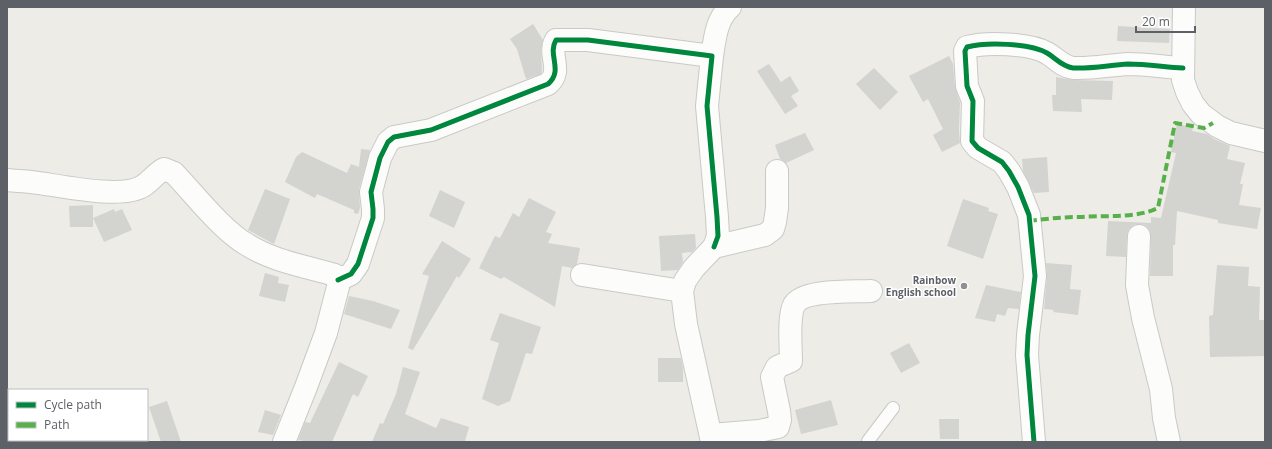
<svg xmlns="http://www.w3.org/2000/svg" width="1272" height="449" viewBox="0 0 1272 449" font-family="'Open Sans',sans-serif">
  <rect width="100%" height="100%" fill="#edece7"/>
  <g fill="#d3d3d0">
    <path d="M533,24L543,40L541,50L542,70L541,74L526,79L517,49L510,39Z"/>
    <path d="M1118,26L1170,29L1169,43L1117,41Z"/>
    <path d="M949,56L953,64L955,87L960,103L959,130L960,143L942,152L933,135L943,129L928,99L923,102L909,76Z"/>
    <path d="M769,64L781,82L790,76L799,91L791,96L798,106L785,114L757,71Z"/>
    <path d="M874,68L898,92L880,110L856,84Z"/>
    <path d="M1056,77L1073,80L1113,81L1112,100L1081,99L1082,112L1053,111L1052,95H1056Z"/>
    <path d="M1177,124L1193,127L1192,131L1207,134L1214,139L1230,146L1227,159L1245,163L1240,184H1243L1239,205L1261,208L1257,229L1218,223V220L1177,211L1175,245H1173V276H1150L1151,237L1150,230L1145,225L1140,224L1133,225L1128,230L1127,235L1126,257L1106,256L1108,221L1151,223V217L1161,218L1176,153L1171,152Z"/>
    <path d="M805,133L814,150L786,163L780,159L775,145Z"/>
    <path d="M361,149L370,150L359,189L360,208L358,214L354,213V210L317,194L315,198L285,182L296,157L302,152L347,173L351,164L359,167Z"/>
    <path d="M1047,157L1049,192L1034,193L1023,171L1022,159Z"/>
    <path d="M265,189L290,199L274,244L248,230Z"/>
    <path d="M440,190L465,202L454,228L429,216Z"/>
    <path d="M529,198L556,212L546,232L552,234L548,243L580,248L577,264L572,268L562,266L555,307L504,277L501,279L479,268L495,236L500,238L513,213L519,217Z"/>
    <path d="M963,199L989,208L988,211L998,214L983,259L947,246Z"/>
    <path d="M93,205V227H70L69,206Z"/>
    <path d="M114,209L115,212L122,209L132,230L104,242L93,218Z"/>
    <path d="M695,234L696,248L692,252L682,253L683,262L678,270L661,271L659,236Z"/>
    <path d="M442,241L471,259L459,278L457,276L413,350L408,348L429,276L422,274Z"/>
    <path d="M1046,263L1072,265L1070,289L1081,290L1078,315L1053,312L1054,310L1044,309L1047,277Z"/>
    <path d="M1217,265L1249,267L1248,286L1260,287L1259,320H1265V356L1210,357L1209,316L1213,315Z"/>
    <path d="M265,273L279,277L278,283L289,285L285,302L259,296Z"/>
    <path d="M986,285L1021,292L1019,309L1008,308L1005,316L997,314L995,322L975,318Z"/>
    <path d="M349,296L373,301L400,310L391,329L344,314Z"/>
    <path d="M500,313L541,327L532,354L526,353L510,401L498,406L482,399L499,343L490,340Z"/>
    <path d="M909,343L920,363L901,373L890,353Z"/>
    <path d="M658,358H681L683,369V382H658Z"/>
    <path d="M339,362L368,376L358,397L353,394L332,442H311L298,440L305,422L310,423Z"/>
    <path d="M403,367L420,372L405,414L436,428L441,418L469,427L465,441L466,442H372L380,423L383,424L396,394Z"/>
    <path d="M831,400L838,425L801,434L795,410Z"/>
    <path d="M167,401L181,442H161L149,407Z"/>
    <path d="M265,410L281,415L273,435L258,432Z"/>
    <path d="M939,419H959V439H940Z"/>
  </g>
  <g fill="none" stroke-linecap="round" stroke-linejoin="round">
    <g stroke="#c9c9c8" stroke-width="14">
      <path id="lane" d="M868,442V441L893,408"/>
    </g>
    <g stroke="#c9c9c8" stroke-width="24">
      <g id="street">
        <path d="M1184,7L1183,80L1187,92L1193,104L1201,114L1217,126L1231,133L1265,141"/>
        <path d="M712,56C715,38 716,20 730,7"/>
        <path d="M7,180C15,181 23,181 31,182C58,185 121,200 143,186C151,181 156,173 164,169L174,173C195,195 221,229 246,244C272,261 305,266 335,275L338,280V287L326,333L306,387L284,442"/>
        <path d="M1139,236L1137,285L1143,318L1161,389L1164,418L1169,442"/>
        <path d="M582,275L682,291"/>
        <path d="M338,280L351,274L358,264L373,218V209L371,192L380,158L388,142L394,137L431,130L548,84C564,70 547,55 556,40H588L712,56L707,106L717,217L718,236L714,247"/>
        <path d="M711,435L759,431L778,427L780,420L779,411L772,377L777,367L791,361C791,347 788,317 794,305C803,289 853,292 871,291"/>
        <path d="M712,442L686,324L682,291L685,281L694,268L714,247L765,235L773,229L775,222L777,208V171"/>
        <path d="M1034,442L1027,355L1028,335L1035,276L1029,215L1018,187L1009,171L1002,162L978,148L972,141L973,101L967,86L965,51L967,47C986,42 1029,43 1047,53C1056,58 1061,66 1073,68C1091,69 1110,65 1128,64C1146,64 1165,67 1183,68"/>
      </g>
    </g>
    <use href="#lane" stroke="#fcfcfb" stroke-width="12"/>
    <use href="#street" stroke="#fcfcfb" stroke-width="22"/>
    <path stroke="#58b04a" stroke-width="4" stroke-dasharray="8 4" stroke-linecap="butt" d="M1029,221C1045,219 1062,217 1079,217C1105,215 1134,219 1158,208L1175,123L1204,128L1213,123"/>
    <g stroke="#fff" stroke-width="8">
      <g id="cycleway">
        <path d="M338,280L351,274L358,264L373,218V209L371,192L380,158L388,142L394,137L431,130L548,84C564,70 547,55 556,40H588L712,56L707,106L717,217L718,236L714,247"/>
        <path d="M1034,442L1027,355L1028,335L1035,276L1029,215L1018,187L1009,171L1002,162L978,148L972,141L973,101L967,86L965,51L967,47C986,42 1029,43 1047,53C1056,58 1061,66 1073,68C1091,69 1110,65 1128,64C1146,64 1165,67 1183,68"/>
      </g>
    </g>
    <use href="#cycleway" stroke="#00873e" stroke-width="5"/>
  </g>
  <circle fill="#8f9193" stroke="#fff" stroke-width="1.5" cx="964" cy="286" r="4"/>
  <g text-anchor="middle" stroke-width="3" stroke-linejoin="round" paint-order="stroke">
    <g font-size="10" font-weight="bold" fill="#5d6066" stroke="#fff" text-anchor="end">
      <text x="956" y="284">Rainbow<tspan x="956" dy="12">English school</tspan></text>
    </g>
  </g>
  <rect width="1272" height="449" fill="none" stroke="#5d6066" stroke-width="16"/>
  <rect x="8" y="389" width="140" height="52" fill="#ffffff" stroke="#bebfc2"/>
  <rect x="16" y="402" width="20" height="6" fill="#00873e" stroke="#bebfc2"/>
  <text x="44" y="409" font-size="12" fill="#5d6066">Cycle path</text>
  <rect x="16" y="422" width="20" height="6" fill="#58b04a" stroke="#bebfc2"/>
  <text x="44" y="429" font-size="12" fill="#5d6066">Path</text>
  <path d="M1136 26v6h59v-6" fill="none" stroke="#5d6066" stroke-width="2"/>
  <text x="1142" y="26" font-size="12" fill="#5d6066" stroke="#ffffff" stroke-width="3" paint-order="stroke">20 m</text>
</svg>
